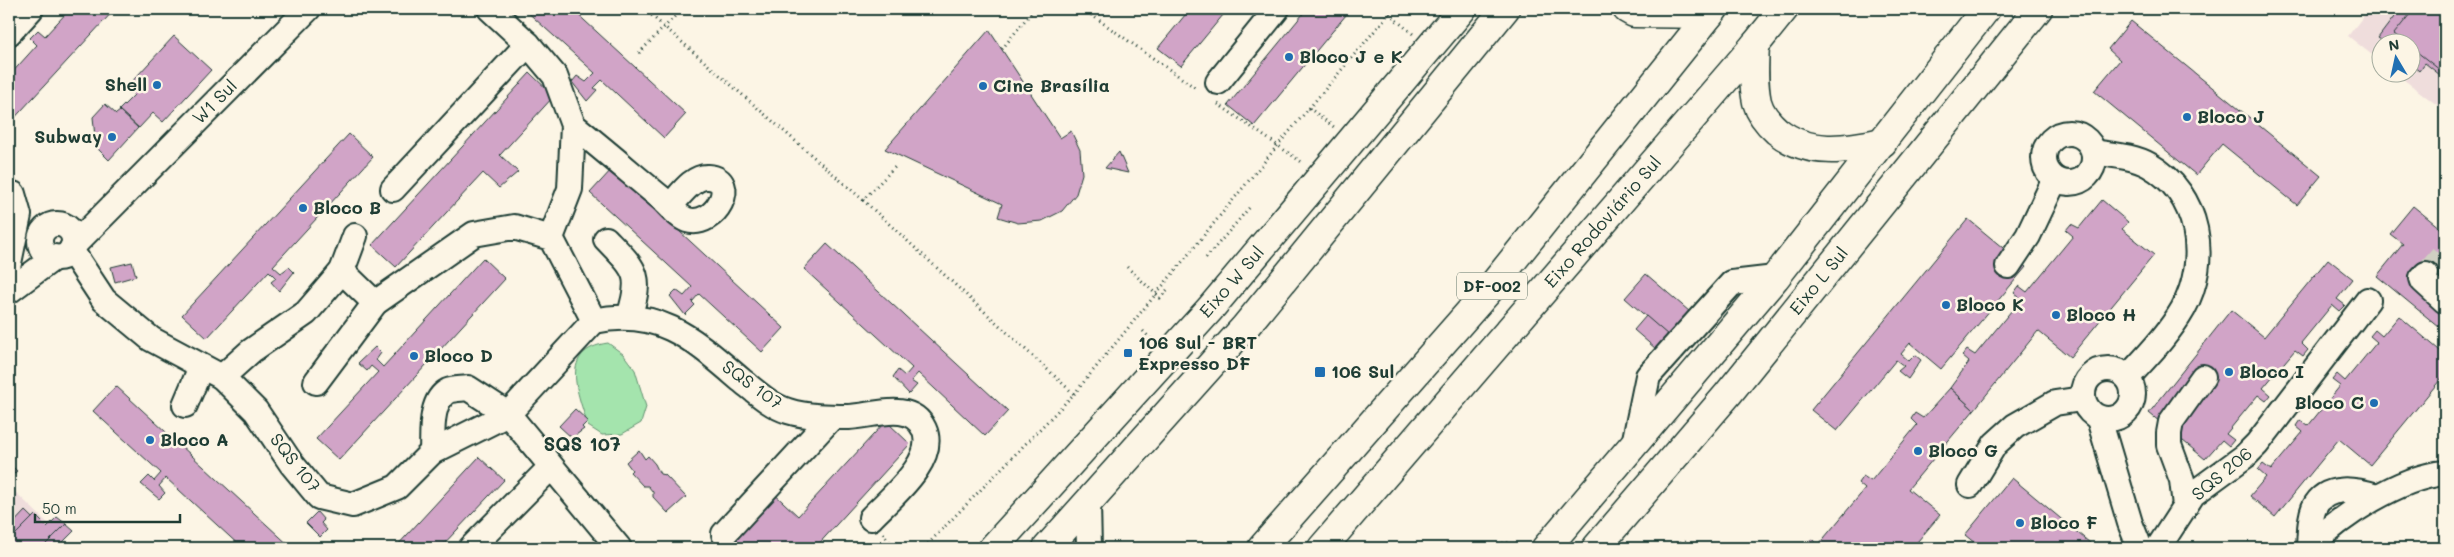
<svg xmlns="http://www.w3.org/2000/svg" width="2454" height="557" viewBox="0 0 2454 557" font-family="Mali,sans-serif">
  <rect width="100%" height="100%" fill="#fcf5e5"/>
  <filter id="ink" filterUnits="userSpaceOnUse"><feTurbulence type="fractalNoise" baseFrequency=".02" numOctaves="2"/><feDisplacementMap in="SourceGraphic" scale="10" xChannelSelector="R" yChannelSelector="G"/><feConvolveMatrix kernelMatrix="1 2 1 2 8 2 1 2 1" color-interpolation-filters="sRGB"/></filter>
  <g filter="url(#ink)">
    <g fill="#efdddc">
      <path d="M2369,9H2445V111L2395,73L2412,72V42H2382L2381,62L2348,36Z"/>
      <path d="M9,486L74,548H9Z"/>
    </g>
    <path fill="#a4e4ad" stroke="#629070" d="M608,343L623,354L635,370L646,407L641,423L622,434L602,435L588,426C578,393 558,350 608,343Z"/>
    <g fill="#d1a4c7" stroke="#1f3d34">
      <path d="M70,9H115L9,124V76L37,45L30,38L38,30L45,36Z"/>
      <path d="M524,9H572L686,114L664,138L602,80L594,88L597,90L587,101L572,82L577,76L586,82L595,73Z"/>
      <path d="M1190,9H1228L1181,66L1158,48Z"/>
      <path d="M1307,9H1351L1254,126L1228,105Z"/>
      <path d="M2400,9H2417L2445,31V79L2425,63L2419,71L2412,65V42H2384L2378,38Z"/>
      <path d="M2414,9H2439L2445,14V74L2412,48V42H2405L2394,34Z"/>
      <path d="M2131,21L2321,176L2297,205L2222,144L2196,175L2094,91L2120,60L2108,49Z"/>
      <path d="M989,30L1060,138L1071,131L1080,150L1082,174L1076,194L1062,211L1042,221L1018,223L998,217L1002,204L885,149Z"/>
      <path d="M174,36L211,70L163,122L153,113L139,128L119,110L134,95L126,88Z"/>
      <path d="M530,73L554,96L500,155L518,172L499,188L483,173L396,267L372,245Z"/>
      <path d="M105,104L116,114L120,111L138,128L109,160L96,147L93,117Z"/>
      <path d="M349,134L373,157L273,266L281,273L289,267L294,272L279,291L271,282L276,278L269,271L207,338L182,315Z"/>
      <path d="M1119,152L1128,173L1105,168Z"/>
      <path d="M612,169L784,328L762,352L699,294L692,302L695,305L685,315L670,296L676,290L684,296L692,287L590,193Z"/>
      <path d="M2102,200L2128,222L2122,229L2154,255L2070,357L2038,331L1974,410L1950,388L1969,362L1962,356L1967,350L1975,355L2021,299L2014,293L2019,286L2027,292L2073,236L2066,230L2071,224L2079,228Z"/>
      <path d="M2413,206L2445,232V332L2377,276L2403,244L2390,234Z"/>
      <path d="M1968,219L2026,267L1941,369L1910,343L1901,354L1909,361L1915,355L1921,360L1908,379L1898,371L1904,366L1896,360L1837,431L1811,410Z"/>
      <path d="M827,244L1008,411L985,436L918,373L911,381L917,385L909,394L893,377L898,370L905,376L912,368L804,269Z"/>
      <path d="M483,258L505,279L339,460L316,439L378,372L371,366L367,371L358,363L375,347L381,353L376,360L383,367Z"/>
      <path d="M2328,259L2353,279L2337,299L2345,305L2339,311L2332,305L2301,343L2308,350L2303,356L2295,350L2263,388L2271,395L2266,401L2258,395L2226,434L2234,440L2229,446L2222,440L2205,459L2149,413L2231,310L2264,337Z"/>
      <path d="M132,262L136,276L115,282L111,267Z"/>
      <path d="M1646,274L1704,324L1683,349L1625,298Z"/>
      <path d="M1646,316L1668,335L1656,349L1634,330Z"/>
      <path d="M2399,316L2445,355V374L2370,465L2339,439L2275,517L2250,496L2266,477L2258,470L2263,464L2271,470L2303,432L2296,426L2300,420L2308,426L2340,386L2332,380L2337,374L2345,381L2377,342L2370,336L2375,330L2382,336Z"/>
      <path d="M116,386L292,548H242L166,478L159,486L165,493L159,499L141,484L149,476L154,481L161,473L93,411Z"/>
      <path d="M1950,388L1974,410L1908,489L1940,515L1912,548H1809L1806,546L1811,539L1819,544L1865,489L1858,483L1863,476L1871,481L1917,425L1911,419L1915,413L1923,418Z"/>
      <path d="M575,409L588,421L582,427L584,429L572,438L559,426Z"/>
      <path d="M886,421L910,444L815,548H715L769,489L798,516Z"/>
      <path d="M639,450L645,459L648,456L655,464L660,474L665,475L686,497L668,513L653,497V492L648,486H643L630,472L632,470L626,462Z"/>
      <path d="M479,457L504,480L440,548H395Z"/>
      <path d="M9,463L17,471L9,479Z"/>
      <path d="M2012,478L2096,548H1981L1965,535Z"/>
      <path d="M25,511L63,548H9V528Z"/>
      <path d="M317,512L324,520L321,523L327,530L320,537L306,523Z"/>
      <path d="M35,515L47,527L57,517L66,524L42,548H14L9,541Z"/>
      <path d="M66,524L74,531L57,548H42Z"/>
    </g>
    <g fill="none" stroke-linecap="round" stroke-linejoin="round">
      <path stroke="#d0d0c2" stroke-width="24" stroke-dasharray="24 12" stroke-linecap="butt" d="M2426,274L2445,252"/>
      <g stroke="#1f3d34" stroke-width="28">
        <g id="minor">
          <path d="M490,9L528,44L555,76L573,125L570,189L551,238"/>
          <path d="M9,33L31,9"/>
          <path d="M1218,82L1277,9"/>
          <path d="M573,125C603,149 632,174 661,198C668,204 678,217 687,220C715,229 741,179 708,177C692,176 680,196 670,206"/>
          <circle cx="2069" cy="158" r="25"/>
          <path d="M2094,152C2112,155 2133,156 2149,165C2200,194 2210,260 2183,309C2168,335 2148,355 2128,377"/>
          <path d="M393,189L528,44"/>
          <circle cx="57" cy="241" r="17"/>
          <path d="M606,239C636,270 643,274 629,317"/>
          <path d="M73,246L308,9"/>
          <path d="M71,250L104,300L151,339L222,377L256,411L291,463L319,497L353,505L397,487L432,452L508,414L594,321L551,238L514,227L474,234L375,303L316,382"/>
          <path d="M9,263L19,215L13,194"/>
          <path d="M2008,266L2028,236L2055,179"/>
          <path d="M342,271L375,303"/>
          <path d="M2426,274L2422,278L2423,281L2445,301"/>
          <path d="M9,291L55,257"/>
          <path d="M594,321C660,307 694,340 741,380C755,391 771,406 788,411C807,417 829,417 849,417C873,416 911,400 924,429C938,460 891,497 871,518"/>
          <circle cx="2108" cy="394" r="25"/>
          <path d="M222,377L251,351L306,313L342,271L355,236"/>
          <path d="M185,405L201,367"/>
          <path d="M2099,419L2130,523L2140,548"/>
          <path d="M1634,444L1648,376L1732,283L1775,278"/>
          <path d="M432,452C433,435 429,401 448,391C453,389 462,389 468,388L508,414L619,548"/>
          <path d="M1970,485L1995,444L2015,426L2055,403L2082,399"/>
          <path d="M1088,503L1089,548"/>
          <path d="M2185,506L2182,480L2169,445V433L2171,422L2203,377"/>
          <path d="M724,534L832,417"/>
          <path d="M2309,547C2310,535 2309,520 2314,508C2326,483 2357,490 2377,496"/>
          <path d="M471,548L551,467"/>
          <path d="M2158,548L2193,494L2245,456L2257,444L2368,300"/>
          <path d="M2308,548C2341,516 2399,477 2445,473"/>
        </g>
      </g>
      <g stroke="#1f3d34" stroke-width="31">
        <g id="major">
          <path d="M993,548L1210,309L1462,9"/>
          <path d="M1047,548L1245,327L1505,9"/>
          <path d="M1546,548L1775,278L1986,9"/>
          <path d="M1596,548L1728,394L2038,9"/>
        </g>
      </g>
      <g stroke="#1f3d34" stroke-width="31">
        <g id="highway">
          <path d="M1627,9L1634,13L1710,14"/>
          <path d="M1755,45C1754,64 1753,84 1757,102C1760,113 1769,124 1777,131C1808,156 1846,150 1883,142"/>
          <path d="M1262,548L1489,290L1714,9"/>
          <path d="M1322,548L1755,45L1784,9"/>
        </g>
      </g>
      <g stroke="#1f3d34" stroke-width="3" stroke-dasharray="1 4" stroke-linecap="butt">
        <path d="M644,9L863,200L896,166"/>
        <path d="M1083,9L1197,89"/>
        <path d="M1389,14L1413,34"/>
        <path d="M1002,49L1034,9"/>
        <path d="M639,53L682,9"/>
        <path d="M1218,104L1303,163"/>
        <path d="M1309,108L1334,127"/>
        <path d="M863,200L1074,394L924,548"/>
        <path d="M1206,258L1250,207"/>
        <path d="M1127,267L1160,298L1168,289"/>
        <path d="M1143,331L1152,340"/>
        <path d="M1074,394L1278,145L1393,9"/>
        <path d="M883,533L894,548"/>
        <path d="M1500,547L1505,541L1514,548"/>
        <path d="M1656,548L1686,541"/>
      </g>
      <use href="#minor" stroke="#fcf5e5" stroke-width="24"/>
      <use href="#major" stroke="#fcf5e5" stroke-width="28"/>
      <use href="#highway" stroke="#fcf5e5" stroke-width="28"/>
    </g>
  </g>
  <g fill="#1f6fb2" stroke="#fcf5e5" stroke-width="2">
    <circle cx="1289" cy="57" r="5"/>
    <circle cx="157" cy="85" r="5"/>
    <circle cx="983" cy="86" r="5"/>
    <circle cx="2187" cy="117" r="5"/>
    <circle cx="112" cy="137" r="5"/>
    <circle cx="303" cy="208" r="5"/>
    <circle cx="1946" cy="305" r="5"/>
    <circle cx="2056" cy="315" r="5"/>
    <rect x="1123" y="348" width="10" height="10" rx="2.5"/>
    <circle cx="414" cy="356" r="5"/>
    <rect x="1314" y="366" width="12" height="12" rx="2.5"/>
    <circle cx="2229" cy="372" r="5"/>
    <circle cx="2374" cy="403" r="5"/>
    <circle cx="150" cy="440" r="5"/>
    <circle cx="1918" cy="451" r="5"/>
    <circle cx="2020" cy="523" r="5"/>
  </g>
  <g text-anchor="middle" stroke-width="5" stroke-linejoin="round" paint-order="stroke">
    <rect fill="#fcf5e5" stroke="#617469" stroke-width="1" x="1457" y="272.5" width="70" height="27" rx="4"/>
    <g font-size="16" font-weight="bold" fill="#1f3d34">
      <text x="1492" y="292">DF-002</text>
    </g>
    <g font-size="18" font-weight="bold" fill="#1f3d34" stroke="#fcf5e5" text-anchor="start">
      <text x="1299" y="63">Bloco J e K</text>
      <text x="147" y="91" text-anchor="end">Shell</text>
      <text x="993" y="92">Cine Brasília</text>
      <text x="2197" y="123">Bloco J</text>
      <text x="102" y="143" text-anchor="end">Subway</text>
      <text x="313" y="214">Bloco B</text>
      <text x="1956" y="311">Bloco K</text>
      <text x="2066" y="321">Bloco H</text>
      <text x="1138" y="349">106 Sul - BRT<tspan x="1138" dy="21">Expresso DF</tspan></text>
      <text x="424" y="362">Bloco D</text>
      <text x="1331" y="378">106 Sul</text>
      <text x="2239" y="378">Bloco I</text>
      <text x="2364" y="409" text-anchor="end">Bloco C</text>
      <text x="160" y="446">Bloco A</text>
      <text x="1928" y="457">Bloco G</text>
      <text x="2030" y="529">Bloco F</text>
    </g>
    <g font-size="18" fill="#1f3d34" stroke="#fcf5e5">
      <text transform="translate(215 102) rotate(-45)" y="6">W1 Sul</text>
      <text transform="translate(1603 222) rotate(-49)" y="6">Eixo Rodoviário Sul</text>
      <text transform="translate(1819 281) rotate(-51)" y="6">Eixo L Sul</text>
      <text transform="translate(1232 282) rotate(-49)" y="6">Eixo W Sul</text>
      <text transform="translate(752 385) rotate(36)" y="6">SQS 107</text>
      <text transform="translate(295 463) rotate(52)" y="6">SQS 107</text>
      <text transform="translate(2222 474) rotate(-40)" y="6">SQS 206</text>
    </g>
    <g font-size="19" font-weight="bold" fill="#1f3d34" stroke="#fcf5e5">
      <text x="582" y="451">SQS 107</text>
    </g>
  </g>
  <rect width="2454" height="557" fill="none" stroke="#fcf5e5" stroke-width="30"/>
  <rect x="15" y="15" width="2424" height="527" fill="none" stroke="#1f3d34" stroke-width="2" filter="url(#ink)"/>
  <g transform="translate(2396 58) rotate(351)"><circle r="24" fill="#fcf5e5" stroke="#a4ab9e"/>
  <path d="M0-4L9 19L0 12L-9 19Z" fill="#1f6fb2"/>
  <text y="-8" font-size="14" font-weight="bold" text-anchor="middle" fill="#1f3d34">N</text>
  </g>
  <path d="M35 514v8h145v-8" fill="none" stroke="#1f3d34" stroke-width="2.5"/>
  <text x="42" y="514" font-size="15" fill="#1f3d34" stroke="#fcf5e5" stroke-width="4" paint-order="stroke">50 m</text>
</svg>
